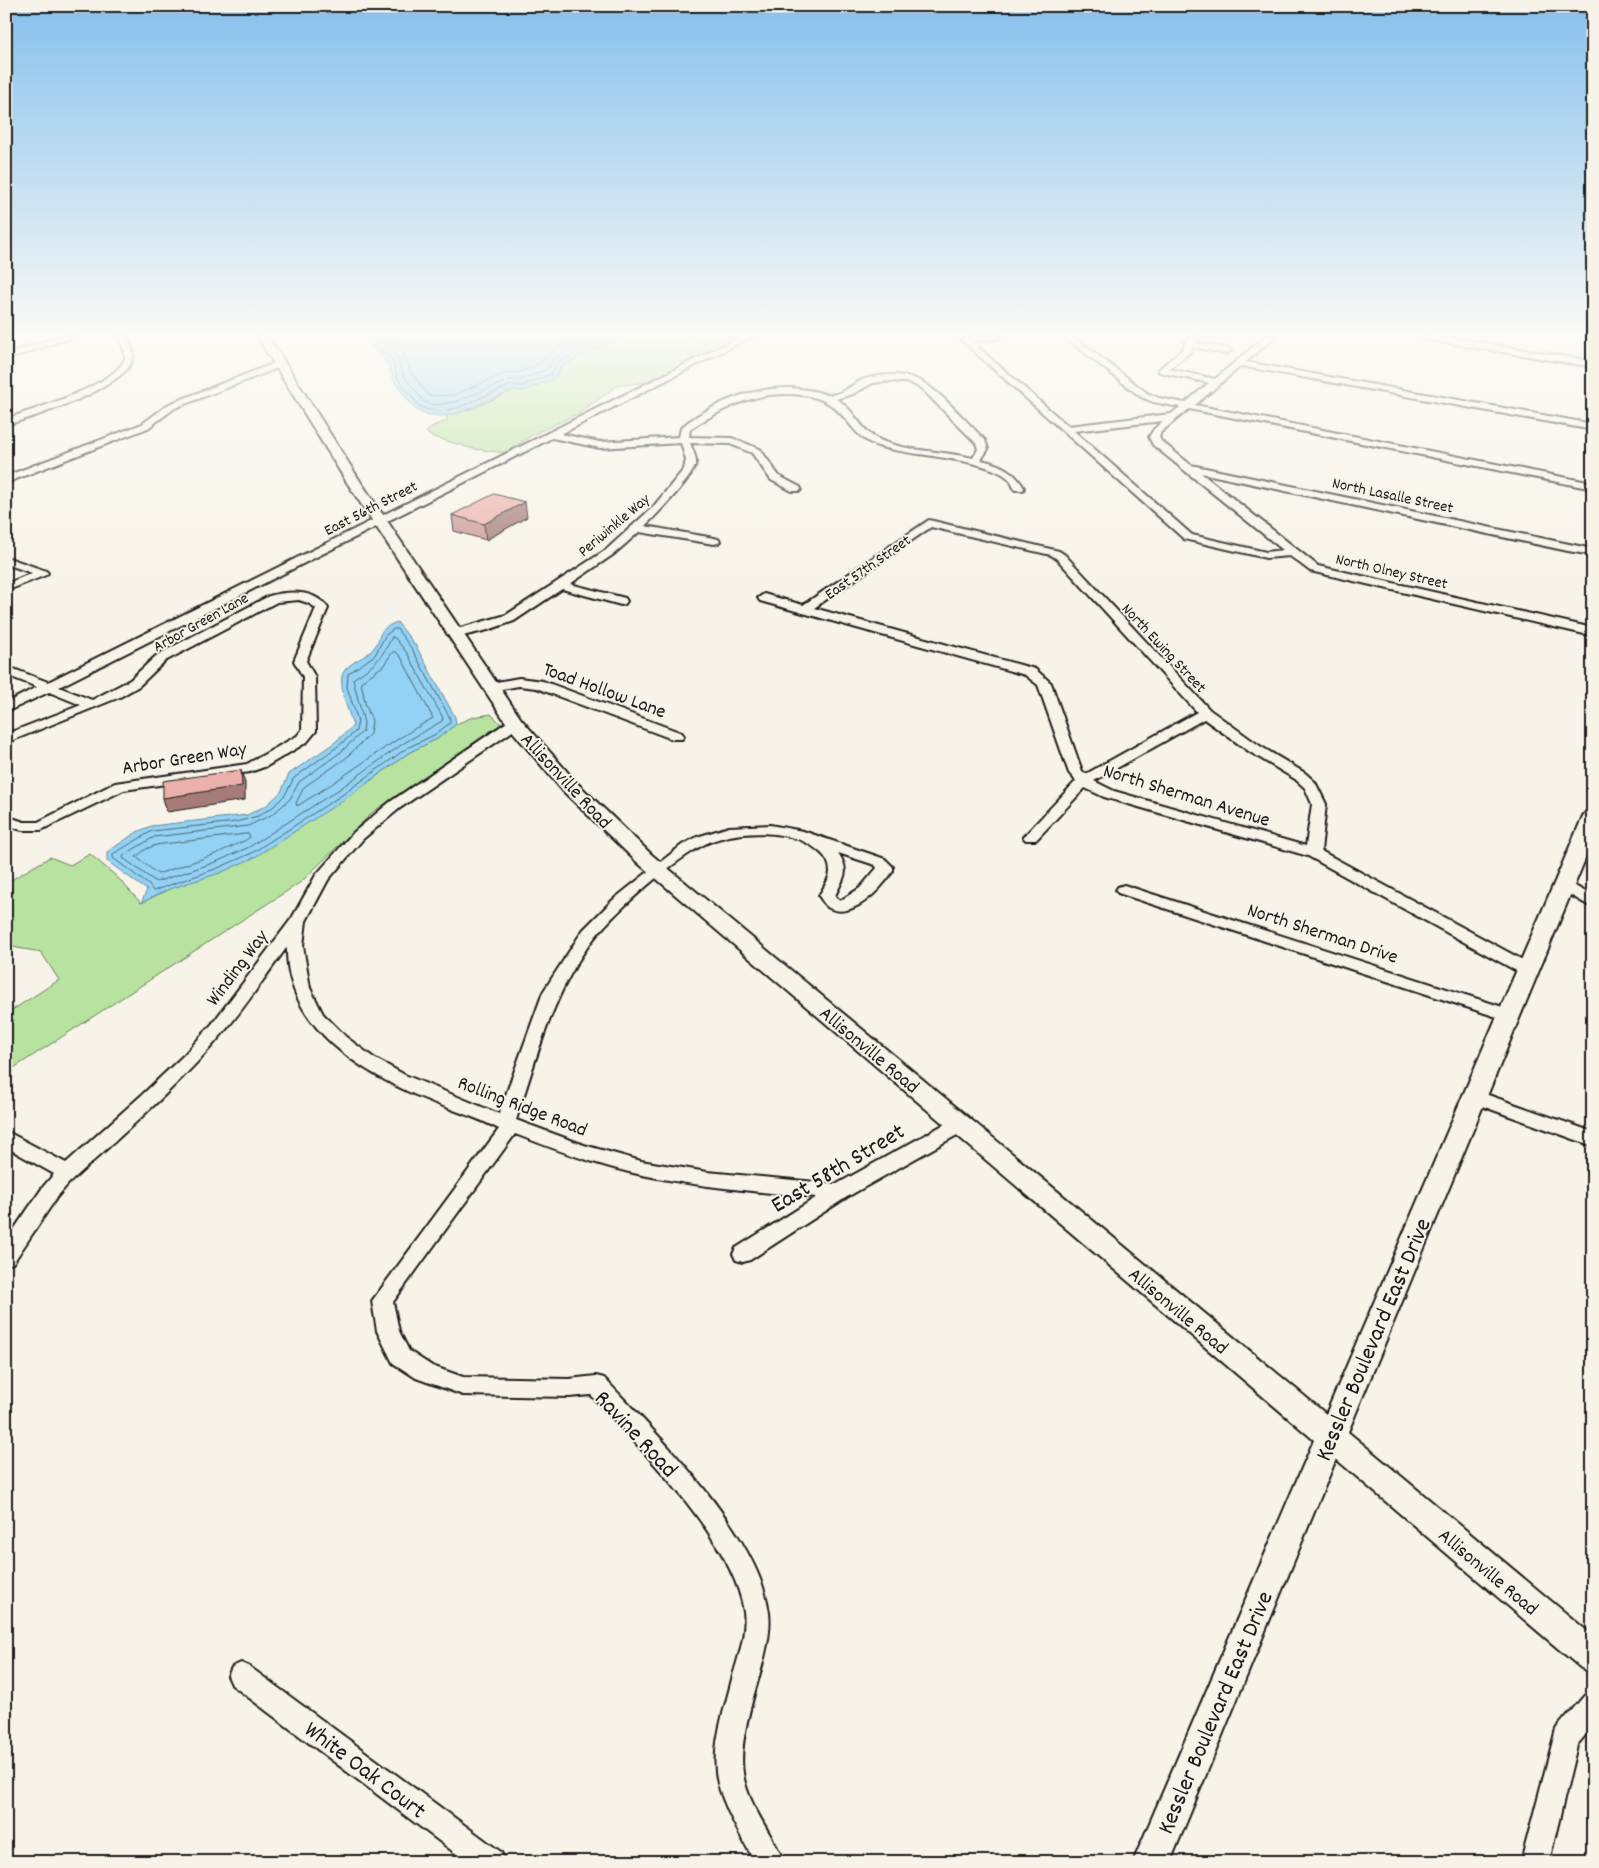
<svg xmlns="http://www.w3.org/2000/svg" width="1599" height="1868" viewBox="0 0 1599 1868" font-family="Dekko,sans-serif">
  <rect width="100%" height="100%" fill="#f7f3e8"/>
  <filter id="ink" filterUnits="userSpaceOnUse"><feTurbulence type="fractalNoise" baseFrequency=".02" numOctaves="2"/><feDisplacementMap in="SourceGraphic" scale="10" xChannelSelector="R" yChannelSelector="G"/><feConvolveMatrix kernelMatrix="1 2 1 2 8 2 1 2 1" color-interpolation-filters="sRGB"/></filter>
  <g filter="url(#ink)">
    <g fill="#b7e29f" stroke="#6a7f5e">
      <path d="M625,336H743L652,381L617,386L579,413L532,435L506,453L474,449L430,436L426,432L433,426L447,421V415L474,408L514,390L523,391L553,379L557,375L560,367L573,361L579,356Z"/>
      <path d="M491,714L501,724L373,812L301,882L6,1073V1014L59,980L41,952L6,946V883L50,857L70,865L90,854L116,876L141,903L345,799L410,752L437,739L456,724L473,717Z"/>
    </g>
    <g fill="#93d2f4" stroke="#63899e">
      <path d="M365,336H625L579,356L573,361L560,366L557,375L553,379L523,391L514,390L458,413L442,416L423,414L416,410L404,395L393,379L388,364L369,344Z"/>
      <path d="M397,622L416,646L455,717L456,724L437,739L410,752L345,799L255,857L220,873L169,889L141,903L147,890L107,861V852L137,832L151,826L247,815L267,805L281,792L289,774L334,743L353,726C350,714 335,680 345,670C352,661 365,658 373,649C384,636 374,631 397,622Z"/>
    </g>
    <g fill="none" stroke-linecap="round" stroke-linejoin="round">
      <g stroke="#4c6572" stroke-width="1">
        <path d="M371,336L376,345L393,361L398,379L419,406L425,409L441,411L457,408L512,385L522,386L551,374L558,362L570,357L577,351L614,336"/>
        <path d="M379,336L398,358L403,375L424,402L435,405L455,402L510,380H520L547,369L555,357L567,352L573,346L598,336"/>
        <path d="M387,336L404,354L410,371L429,396L453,395L507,373L520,372L541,363L549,352L577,336"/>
        <path d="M394,629H397L412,649L450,718V723L434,735L407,748L342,795L252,853L218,868L153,891L149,885L113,858V854L152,831L236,822L258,816L273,807L285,795L294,778L341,744L356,731L358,721L347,687L348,674L375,655L385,636Z"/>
        <path d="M392,637L395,638L407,653L443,718L442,721L404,743L338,790L249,847L216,862L156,882L123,858L124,855L154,837L248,826L273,814L290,799L299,782L341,752L363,731L364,723L353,679C374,665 381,660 392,637Z"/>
        <path d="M393,652H396L401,657L433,718C386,744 344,778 297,806L296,803L304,787L346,758L370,734L372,721L365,703L361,682L383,666Z"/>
        <path d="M248,834L250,837L246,840L213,855L158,874L136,857L146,849L156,845Z"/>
      </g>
      <g stroke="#1c1c1c" stroke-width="4">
        <g id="minor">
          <path d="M62,336H75L6,360V354Z"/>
          <path d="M118,336H126C129,342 135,351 133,358C126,388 34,417 6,425V419C31,410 117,385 125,358C126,351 121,342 118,336Z"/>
          <path d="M742,336H753L561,434L600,442L679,437L681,428L688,422C719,401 754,387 792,388C801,389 810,390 818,392C821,393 826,395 829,395C841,395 850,386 860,381C875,374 901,373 916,379C937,387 968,424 985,440L988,449L981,460C1000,464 1015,471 1024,488L1023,490H1015C1013,487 1012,483 1010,480C991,458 908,456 878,446C845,435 848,400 802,395C762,390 731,404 698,424L690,429L689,437L732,438L760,449L779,476L800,487L801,489L800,491H792L771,480L752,453L730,444L690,443C692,448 696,456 696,462C695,476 656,515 645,526L714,538L718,539L720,541L718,543L714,544L639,532L614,554L570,584L625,598L627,601L625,604L621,605L562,589L514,621L488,630L454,638L450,637L448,634L450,631L506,615L606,550L653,507L684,469L686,460L681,443L600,448L552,438L59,687L92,700L130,680L157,655L269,596C289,591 314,589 328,608L306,661L315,677L316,731L307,742L267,766L250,772L124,790L41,830H22L6,825V816L24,822H38L115,783L247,764L297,736L302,730L303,677L294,661L316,608L308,603L299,600L277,602L165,661L139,686L120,697L6,743V734L81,705L49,692L6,712V703L37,687L6,675V666L48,682ZM893,381L911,383L922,389L976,443L978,449L973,458C945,451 897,451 874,437C859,427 853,408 836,399L853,394L873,383Z"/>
          <path d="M975,336H1002L998,339L972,342L1068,426L1171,414L1180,407L1153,402L1141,397L1063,336H1073L1147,393L1159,398L1185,403L1209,383L1159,372L1158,370L1183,349L1185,342L1192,336H1201L1195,343L1227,348L1231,351L1227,354L1192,347L1190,352L1169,369L1215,379L1266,336H1276L1246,362L1593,424V430L1241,366L1195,405L1593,483V489L1189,409L1161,432L1159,437L1161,441L1191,465L1593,549V555L1568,551L1201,473L1318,566L1593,628V636L1310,571L1290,556L1266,558L1184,539L961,340ZM1163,421L1154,429L1149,437L1153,445L1283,550L1266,552L1192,535L1074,431Z"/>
          <path d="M1420,336H1441L1593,361V367L1424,339Z"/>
          <path d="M280,361L283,362V366L175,408L148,428L6,483V476L142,424L169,404Z"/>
          <path d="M929,520L1059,551L1065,555L1210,710L1260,746L1305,773L1315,782L1326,804L1321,851L1534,966L1536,970L1534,974L1528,975L1522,974L1308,856L1104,797L1085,788L1036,840H1026L1023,837L1026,834L1076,781L1069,773L1038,685L1025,675L760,601L758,598L764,594L803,605ZM931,527L1051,555L1057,559L1197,712L1086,774L1082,771L1051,683L1035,669L814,608ZM1204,719L1250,752L1295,779L1305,788L1312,804L1306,846L1114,791L1094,781Z"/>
          <path d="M6,557L46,571L48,573L46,575L6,591V584L32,573L6,564Z"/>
          <path d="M519,678L543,681L682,733L684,736L682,739H672L536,688L519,686L490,691L483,687L485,684Z"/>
          <path d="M515,719L520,720L522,723L520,726L400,808L363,839L328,880L306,921L303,946L310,988L323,1014L346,1037L374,1058L405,1075L499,1114L543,992L583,930L614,899L682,845L697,837L729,827L770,825L803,831L885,859L893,867V871C881,889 853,920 829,908C825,906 822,900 819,896C823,888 829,881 830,872C830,864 826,857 820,852C794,828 736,829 705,844C672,861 619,908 595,937C553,990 537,1057 516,1120L584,1145L641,1161L707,1172L837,1184L952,1120L959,1118L966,1120L968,1125L966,1130L847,1197L750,1260L743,1262L736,1260L733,1254L736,1248L817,1197C759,1192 700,1187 642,1175C599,1166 557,1150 515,1134L393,1302L399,1331L409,1351L432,1366L463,1377L569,1379L596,1376L604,1378C657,1435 760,1535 769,1613C771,1629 767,1646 763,1662C755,1693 738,1741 743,1773C747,1804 772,1833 784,1862H755C742,1838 718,1798 716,1772C713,1741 725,1708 732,1679C738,1658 747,1634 744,1612C734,1541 640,1448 591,1395L569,1397L463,1395L416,1378L393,1363L377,1331L372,1301L499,1129C477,1117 451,1110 428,1100C363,1074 285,1027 287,947C266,975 246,1006 223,1033C177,1088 120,1136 68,1184L57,1197L13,1263L6,1265V1241L43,1187L54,1174L6,1147V1131L66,1163L144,1093L184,1055L212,1024L292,918L316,875L353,833L390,802L510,720ZM838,853L875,865L877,868L860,888L840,901L835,896C843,878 851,872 838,853Z"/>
          <path d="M1564,880L1593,896V908L1558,888L1556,885L1558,882Z"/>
          <path d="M1124,885L1515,1011L1518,1015L1515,1019L1509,1021L1503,1019L1118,893L1116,890L1118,887Z"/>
          <path d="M1474,1090L1593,1132V1146L1468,1101L1465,1096L1468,1091Z"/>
          <path d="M241,1663L250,1667L501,1852L505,1862H467L232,1685L228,1676L232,1667Z"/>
          <path d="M1593,1692V1726L1577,1745L1549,1862H1521L1556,1729L1584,1696Z"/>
        </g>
      </g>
      <g stroke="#1c1c1c" stroke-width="4">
        <path id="major" d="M257,336H268L360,481L521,719L577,783L652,855L1326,1414L1583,816L1586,812L1593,810V840L1348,1432L1593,1636V1673L1581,1668L1336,1459L1170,1862H1133L1314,1440L638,863L563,791L509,727L346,481Z"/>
      </g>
      <use href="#minor" fill="#f7f3e8" fill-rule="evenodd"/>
      <use href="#major" fill="#f7f3e8" fill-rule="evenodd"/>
    </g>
    <path fill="#cb9894" stroke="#1c1c1c" d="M452,515L527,517L486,540L454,531Z"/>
    <g fill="#a57c78" stroke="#1c1c1c">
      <path d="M525,502L527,517L486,540L484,524Z"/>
      <path d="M241,770L245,783V800L167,812L163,798Z"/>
    </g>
    <g fill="#ecb1ac" stroke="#1c1c1c">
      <path d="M494,494L525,502L484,524L452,515Z"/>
      <path d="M241,770L242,786L163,798V781Z"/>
    </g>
  </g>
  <linearGradient id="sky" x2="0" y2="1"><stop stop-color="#86c0ed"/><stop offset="0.56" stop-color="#fbfaf5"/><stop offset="1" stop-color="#fbfaf5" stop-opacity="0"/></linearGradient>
  <rect width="1599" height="598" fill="url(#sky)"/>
  <g text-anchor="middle" stroke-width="4" stroke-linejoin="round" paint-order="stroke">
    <g font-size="16" fill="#1c1c1c" stroke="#f7f3e8">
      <text transform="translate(1393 494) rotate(12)" y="6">North Lasalle Street</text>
      <text transform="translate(370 507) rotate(-27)" y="6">East 56th Street</text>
      <text transform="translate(613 524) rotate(-40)" y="6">Periwinkle Way</text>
      <text transform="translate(867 566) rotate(-35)" y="6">East 57th Street</text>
      <text transform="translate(1392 570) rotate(13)" y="6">North Olney Street</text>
      <text transform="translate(200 621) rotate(-29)" y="6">Arbor Green Lane</text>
      <text transform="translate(1165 647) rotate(47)" y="6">North Ewing Street</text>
    </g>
    <g font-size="20" fill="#1c1c1c" stroke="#f7f3e8">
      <text transform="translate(605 689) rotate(20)" y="7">Toad Hollow Lane</text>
      <text transform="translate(184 757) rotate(-9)" y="7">Arbor Green Way</text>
      <text transform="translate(567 780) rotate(47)" y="7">Allisonville Road</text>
      <text transform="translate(1187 794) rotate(17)" y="7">North Sherman Avenue</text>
      <text transform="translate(1323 932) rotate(18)" y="7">North Sherman Drive</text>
      <text transform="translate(236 967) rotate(-53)" y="7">Winding Way</text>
      <text transform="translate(870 1049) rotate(40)" y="7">Allisonville Road</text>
      <text transform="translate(523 1105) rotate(21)" y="7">Rolling Ridge Road</text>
      <text transform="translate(1179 1310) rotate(40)" y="7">Allisonville Road</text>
      <text transform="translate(1489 1571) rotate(40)" y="7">Allisonville Road</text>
    </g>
    <g font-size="24" fill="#1c1c1c" stroke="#f7f3e8">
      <text transform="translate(837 1167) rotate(-31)" y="8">East 58th Street</text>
      <text transform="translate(1372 1339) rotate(-67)" y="8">Kessler Boulevard East Drive</text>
      <text transform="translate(637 1433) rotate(47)" y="8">Ravine Road</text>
      <text transform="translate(1214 1712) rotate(-67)" y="8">Kessler Boulevard East Drive</text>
      <text transform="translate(366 1769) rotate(37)" y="8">White Oak Court</text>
    </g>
  </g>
  <rect width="1599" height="1868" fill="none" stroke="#f7f3e8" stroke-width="25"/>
  <rect x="12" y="12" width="1574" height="1843" fill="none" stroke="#1c1c1c" stroke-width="2" filter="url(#ink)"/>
</svg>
